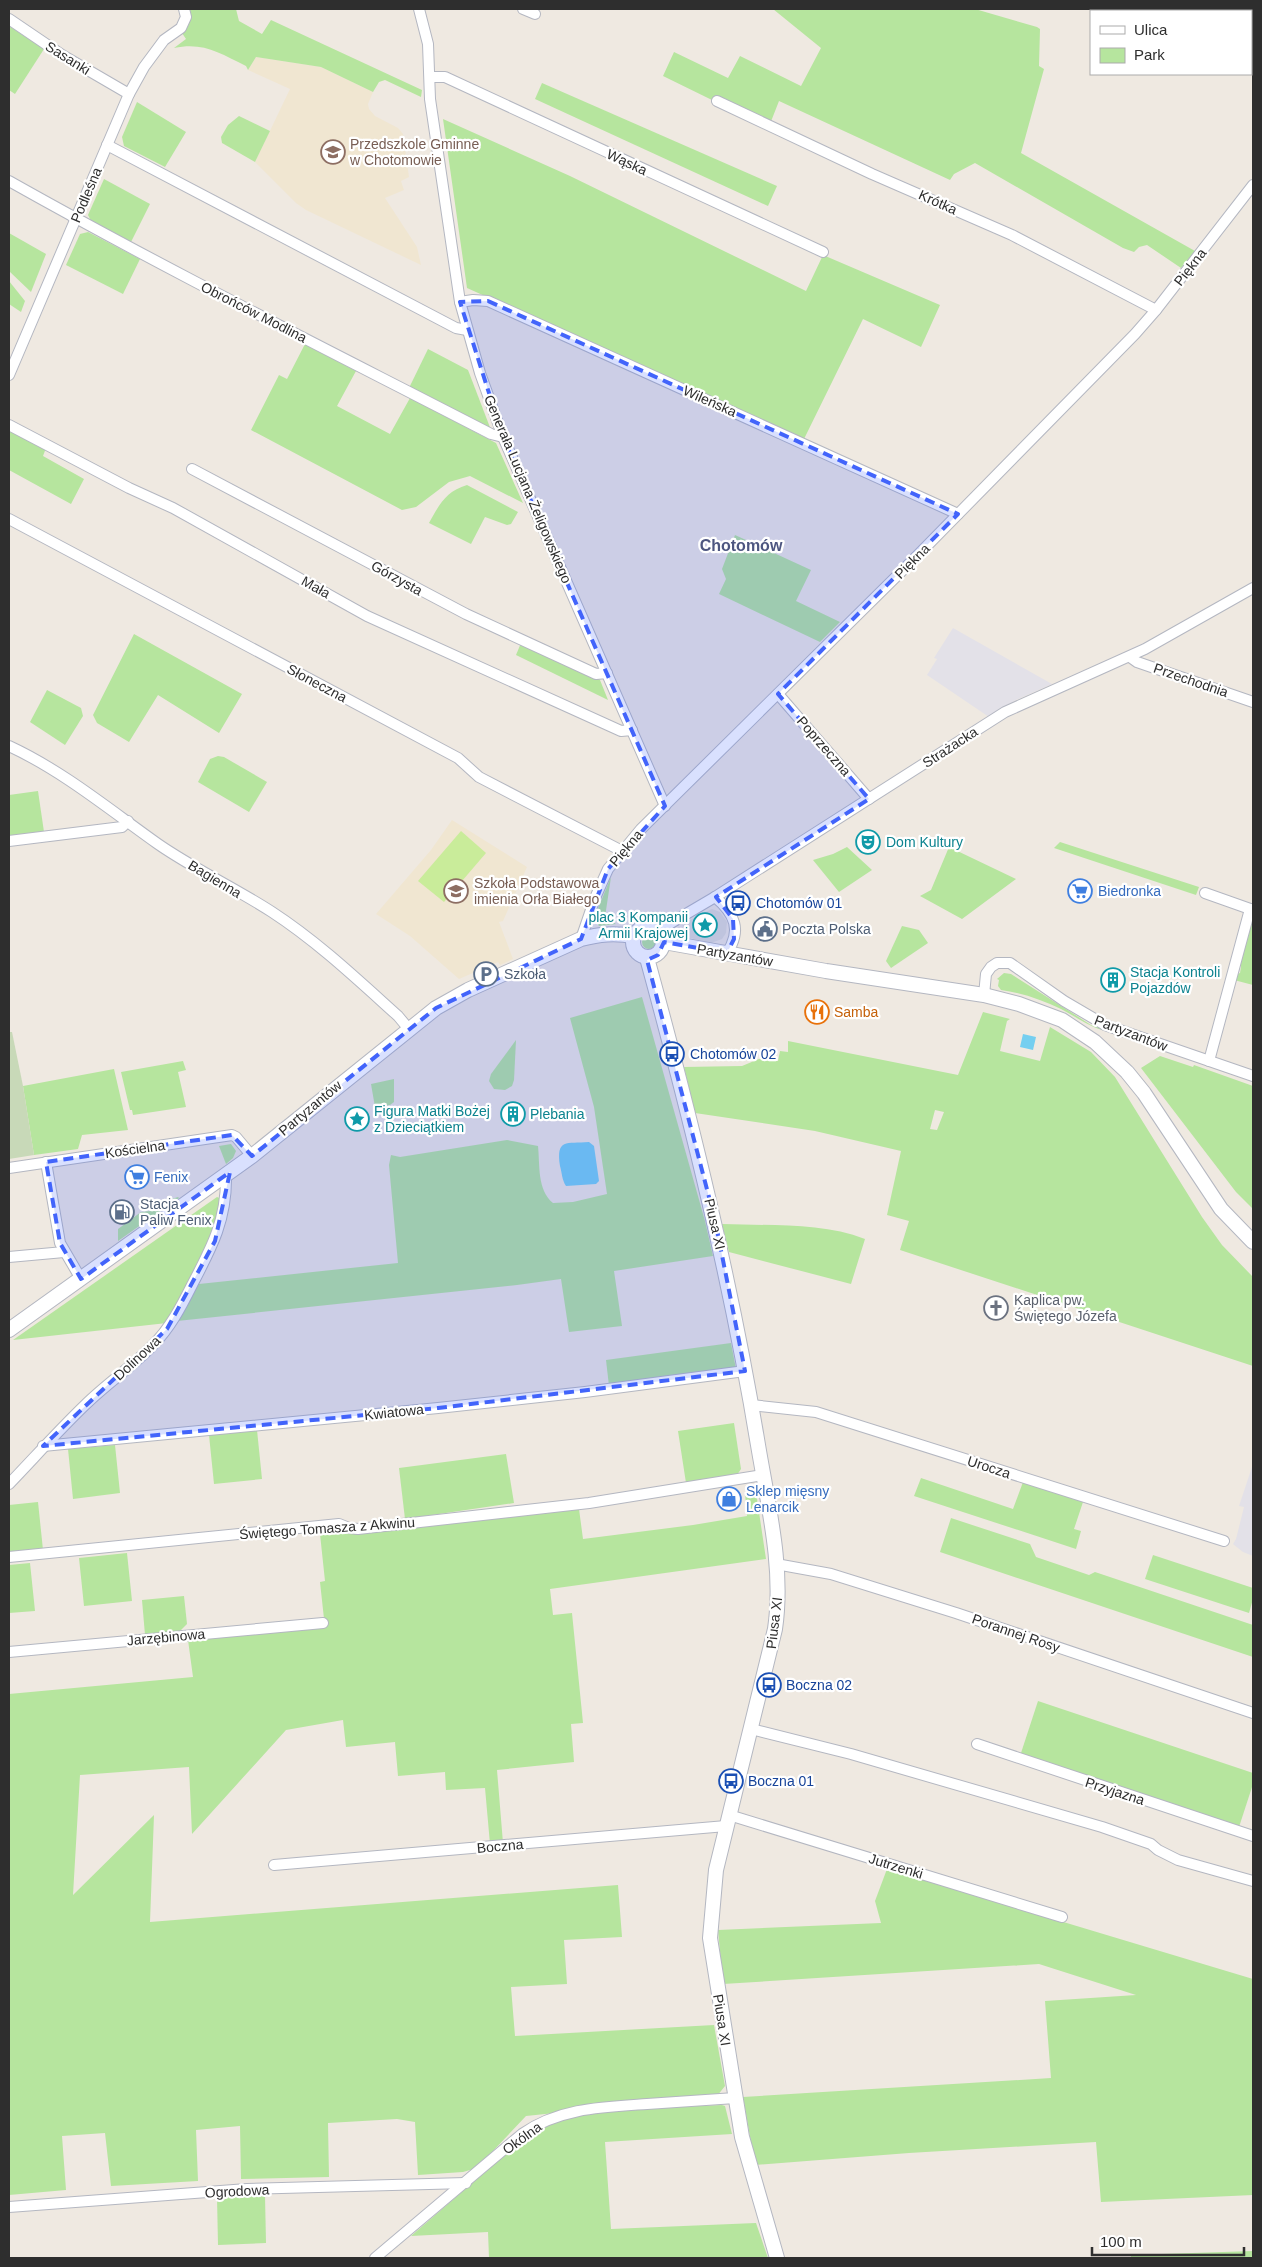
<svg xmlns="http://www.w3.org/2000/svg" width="1262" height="2267" viewBox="0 0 1262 2267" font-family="Arial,sans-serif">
  <rect width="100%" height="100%" fill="#efe9e1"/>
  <g fill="#e3e1e8">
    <path d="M953,628L1052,684L1016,700L989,717L927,675L937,659L934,658Z"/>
    <path d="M1253,1464V1556L1243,1552L1233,1544L1236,1539L1244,1507L1239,1506Z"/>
  </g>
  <g fill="#f0e6d1">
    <path d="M256,57L321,67L373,92L368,104L369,109L375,116L398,128L403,134L409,177L401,181L404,190L385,198L417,247L421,265L306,210L296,203L255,162L290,89L248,70Z"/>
    <path d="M452,820L527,867L503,921L499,922L513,959L500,965L498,962L459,979L410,936L376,914L431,850Z"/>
  </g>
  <g fill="#b6e59e" fill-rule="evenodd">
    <path d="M188,9H236L239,21L262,34L271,20L422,90L421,97L385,80L379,82L373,92L321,67L256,57L248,70L246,66C219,53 204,42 174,48L186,39L182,33L187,24Z"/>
    <path d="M773,9H975L1037,27L1040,29L1039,66L1044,69L1021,153L1195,251L1181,268L1147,245L1139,247L1134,252L1123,248L975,163L954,174L950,180L779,101L770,124L714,101L663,76L674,52L728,78L740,56L801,86L821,48Z"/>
    <path d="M9,26L44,49L15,94L9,90Z"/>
    <path d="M542,83L777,186L768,206L535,99Z"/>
    <path d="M137,102L186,132L165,167L124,146L122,137Z"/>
    <path d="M239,116L270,131L255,162L222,143L221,137L228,125Z"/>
    <path d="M443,119L570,176L806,291L823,255L940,305L921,347L863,319L804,439L467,288Z"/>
    <path d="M104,179L150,204L130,244L93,225L88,215Z"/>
    <path d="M88,232L140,259L123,294L66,265L80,234Z"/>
    <path d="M9,233L46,254L31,292L9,271Z"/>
    <path d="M9,281L25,301L21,312L9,304Z"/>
    <path d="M305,344L356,371L337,406L390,434L410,398L496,443L523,503L470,476L449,482L416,507L402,510L251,430L279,375L287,379Z"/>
    <path d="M428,349L468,370L491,430L409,388Z"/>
    <path d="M9,428L46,448L43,456L84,479L71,504L9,470Z"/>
    <path d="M467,485L518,512L511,524L507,525L485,517L471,544L429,523C439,505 446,491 467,485Z"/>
    <path d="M735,535L811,570L796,601L840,622L820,642L719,594L726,579L722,569Z"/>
    <path d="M134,634L242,694L219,733L158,695L129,742L97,723L93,715Z"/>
    <path d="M521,643L600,680L608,700L516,655Z"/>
    <path d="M47,690L81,708L83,716L65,745L30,722Z"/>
    <path d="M218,756L224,757L267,782L249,812L198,782L210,759Z"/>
    <path d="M38,791L44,832L9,836V795Z"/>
    <path d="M1060,842L1199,887L1196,895L1054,848Z"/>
    <path d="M847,847L872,870L839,892L813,860L833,854Z"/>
    <path d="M949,847L1016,879L962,919L920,896L931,890Z"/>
    <path d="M611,877L605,917L616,924L599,926L594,918Z"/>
    <path d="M1251,916H1253V985L1234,980L1235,975L1240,973L1241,967L1239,962Z"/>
    <path d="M902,926L919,930L928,943L891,968L886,961Z"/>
    <circle cx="649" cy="942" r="7"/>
    <path d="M1004,973L1011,974L1091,1025L1107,1031C1090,1028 1077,1017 1061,1009C1042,1000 1023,993 1001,990L998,986L999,980L997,979Z"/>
    <path d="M642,997L705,1221L713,1256L614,1271L622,1326L569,1332L561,1279L517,1285L177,1321L199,1284L398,1263L389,1165L391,1155L400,1157L507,1140L538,1146C540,1165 537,1190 553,1203L573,1202L607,1194L594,1107L570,1018Z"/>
    <path d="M983,1012L1010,1019L1007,1021L1000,1051L1040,1061L1050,1027L1091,1052L1115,1077L1202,1217L1222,1245L1253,1277V1366L900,1250L909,1221L887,1215L901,1151L815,1131L695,1113L684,1067L742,1066L759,1059L778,1061L780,1051L788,1052V1041L958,1075ZM935,1110L944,1112L937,1130L930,1129Z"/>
    <path d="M516,1040L514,1080L512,1086L505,1090L494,1089L489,1081L491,1074Z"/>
    <path d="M1160,1056L1193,1067L1194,1065L1253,1086V1209L1236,1192L1141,1068Z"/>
    <path d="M183,1061L186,1070L178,1072L186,1107L133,1115L132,1110H130L121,1072Z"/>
    <path d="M114,1069L128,1130L82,1135L78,1149L34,1155L23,1086Z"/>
    <path d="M394,1079V1102L390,1105L375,1107L371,1084Z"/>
    <path d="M231,1144L236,1151L233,1158L226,1164L219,1146Z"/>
    <path d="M178,1197L179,1198L118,1241V1229L141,1212L150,1211L163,1202Z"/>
    <path d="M217,1197L222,1199L214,1233L167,1323L13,1340Z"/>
    <path d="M722,1224C769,1226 821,1222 865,1239L851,1284L729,1252Z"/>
    <path d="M731,1343L736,1369L609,1386L606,1360Z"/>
    <path d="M734,1423L741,1469L737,1475L686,1483L678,1431Z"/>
    <path d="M257,1430L262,1479L214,1484L209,1435Z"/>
    <path d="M115,1445L120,1493L73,1499L68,1449Z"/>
    <path d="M506,1454L514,1503L405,1519L399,1468Z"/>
    <path d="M921,1478L1013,1509L1023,1482L1084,1499L1074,1529L1081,1531L1076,1549L914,1496Z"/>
    <path d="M756,1492L766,1559L550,1589L553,1615L572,1613L583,1723L571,1724L574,1762L497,1770L503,1843L490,1844L485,1788L446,1790L445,1772L398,1776L395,1742L346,1747L343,1720L286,1730L192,1834L189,1767L80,1775L73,1895L154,1815L150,1922L618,1885L622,1937L564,1940L567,1984L511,1987L515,2036L714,2025L725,2086L717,2096L526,2116L477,2168L463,2172L418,2175L415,2122L397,2119L328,2123L329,2177L241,2179L240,2126L196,2130L198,2181L111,2186L105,2133L62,2136L66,2190L9,2195V1694L193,1677L188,1640L325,1628L320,1582L325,1581L320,1534L579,1509L583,1539L693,1525L747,1516L745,1493Z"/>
    <path d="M38,1502L43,1550L9,1553V1505Z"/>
    <path d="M951,1518L1030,1544L1036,1557L1089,1575L1095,1572L1253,1625V1657L940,1552Z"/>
    <path d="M127,1553L132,1601L84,1606L79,1558Z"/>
    <path d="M1153,1555L1253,1588V1599L1249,1613L1145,1579Z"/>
    <path d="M30,1563L35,1611L9,1613V1565Z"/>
    <path d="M184,1596L187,1624L179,1632L145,1635L142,1600Z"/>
    <path d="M1038,1701L1253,1773V1784L1239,1827L1020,1756Z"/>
    <path d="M887,1869L1253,1979V2195L1101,2202L1096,2142L909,2153L755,2165L743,2097L1051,2078L1045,2001L1136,1995L1039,1964L723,1984L718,1930L881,1923L875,1901Z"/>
    <path d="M722,2105L725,2106L732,2134L605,2142L611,2229L756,2223L768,2258H489L488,2232L411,2236L523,2139L555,2122L603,2110Z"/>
    <path d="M265,2196L266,2243L218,2245L217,2197Z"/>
    <path d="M1253,2251V2258H1131V2255Z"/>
  </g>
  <path fill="#c8d9b8" d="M9,1032H12L23,1086L34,1155L9,1159Z"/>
  <path fill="#c9ec9a" d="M461,831L486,853L444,902L418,881Z"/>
  <path fill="#dfdcd8" d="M712,909L720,912L727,922L726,933L722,939L711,943L686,937L682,924Z"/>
  <g fill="#75cff0">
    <path d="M1023,1034L1036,1037L1033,1050L1020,1047Z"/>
    <path d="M589,1142L594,1146L599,1181L596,1184L566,1186C562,1180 562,1173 560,1166C556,1138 566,1144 589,1142Z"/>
  </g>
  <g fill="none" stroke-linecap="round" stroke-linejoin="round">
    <g stroke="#b4b7c1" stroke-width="12">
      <g id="street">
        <path d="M419,9L428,44L430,99L460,302L480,373L503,437L665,806"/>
        <path d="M523,9L535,14"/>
        <path d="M9,19L62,55L129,94"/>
        <path d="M430,77H445L823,252"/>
        <path d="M717,101L872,174L1012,235L1156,310"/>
        <path d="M107,145L456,328L467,330"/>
        <path d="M9,181C167,270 330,351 491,434L503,437"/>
        <path d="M460,302L473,300L488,301L958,514"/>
        <path d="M9,375L129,94L144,67L164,40L181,28L186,17L184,9"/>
        <path d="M9,425L129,488L173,508L367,616L621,731L632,730"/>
        <path d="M192,469L466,614L596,674L607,673"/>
        <path d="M9,519L458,758L479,777L622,851"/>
        <path d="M1130,657L1137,662L1253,702"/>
        <path d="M778,694L869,799"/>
        <path d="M9,746C63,771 110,810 158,844C194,869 235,888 272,912C318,942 358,980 398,1016L408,1028"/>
        <path d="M9,841L122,827L128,821"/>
        <path d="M1205,893L1253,910"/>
        <path d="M715,897C735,914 742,930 727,953"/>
        <path d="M659,930L715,897L1005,712L1145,649L1253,588"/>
        <path d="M581,939L595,898L608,869L641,829L914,559L1135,334L1156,310L1253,185"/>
        <path d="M984,995L986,974L991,967L997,963H1010L1064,1001L1105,1025L1253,1076"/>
        <path d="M1209,1061L1250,909"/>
        <path d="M46,1162L60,1243L81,1279"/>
        <path d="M9,1168L232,1135L236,1137L252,1156"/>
        <path d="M9,1257L64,1252"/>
        <path d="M751,1405L816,1412L1224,1541"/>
        <path d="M43,1446L438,1408L585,1392L745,1371"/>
        <path d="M9,1484C34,1458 58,1431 85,1405C106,1384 132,1367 153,1345C170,1328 181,1307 192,1285C212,1247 227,1219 226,1175"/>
        <path d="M9,1557L339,1524L349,1528L358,1529L589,1503L763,1475"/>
        <path d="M776,1564L831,1574L956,1613L1253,1713"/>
        <path d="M9,1652L323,1623"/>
        <path d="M751,1729L851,1754L1102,1827L1151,1844L1158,1850L1178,1860L1253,1881"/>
        <path d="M977,1744L1253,1836"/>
        <path d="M729,1815L1062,1917"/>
        <path d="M274,1865L726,1826"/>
        <path d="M9,2207L247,2189L466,2183"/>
        <path d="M375,2258L522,2134C559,2108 603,2107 647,2104C676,2102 705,2100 735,2098"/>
      </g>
    </g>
    <g stroke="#b4b7c1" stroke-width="16">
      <g id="secondary">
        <circle cx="648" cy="942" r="15"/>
        <path d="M664,942L826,971L984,995L1019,1004L1062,1020L1095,1042L1127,1072L1144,1093L1221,1209L1253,1242"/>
        <path d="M647,958C691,1119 731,1281 758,1445C768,1505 784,1569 775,1629L716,1870L710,1938L742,2137L777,2258"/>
        <path d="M9,1330L252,1156L436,1008L468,990L581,939C600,934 614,933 634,936"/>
      </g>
    </g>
    <use href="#street" stroke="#fff" stroke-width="10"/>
    <use href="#secondary" stroke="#fff" stroke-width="14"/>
  </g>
  <path fill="#4264fb" fill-opacity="0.2" stroke="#4264fb" stroke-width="4" stroke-dasharray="10 6" stroke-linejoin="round" d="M488,301L958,514L778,694L869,799L716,897L733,919L734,939L727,953L664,942L658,955L647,960L715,1220L745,1371L438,1408L43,1446L167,1329L215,1241L230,1172L81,1279L60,1243L46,1162L232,1135L252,1156L436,1008L581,939L608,869L665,806L503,437L460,302Z"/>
  <defs>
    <g id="school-ring" transform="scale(1.25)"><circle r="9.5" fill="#fff" stroke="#8d6e63" stroke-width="1.5"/><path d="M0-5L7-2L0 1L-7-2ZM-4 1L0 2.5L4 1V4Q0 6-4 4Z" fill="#8d6e63"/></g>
    <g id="theatre-ring" transform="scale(1.25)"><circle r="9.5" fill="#fff" stroke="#0f9aa8" stroke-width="1.5"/><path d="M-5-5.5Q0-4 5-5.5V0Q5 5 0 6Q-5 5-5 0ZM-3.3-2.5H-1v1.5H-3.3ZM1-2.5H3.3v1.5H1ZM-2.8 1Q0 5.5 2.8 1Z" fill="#0f9aa8"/></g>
    <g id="supermarket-ring" transform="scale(1.25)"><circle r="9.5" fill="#fff" stroke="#3f7fe0" stroke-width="1.5"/><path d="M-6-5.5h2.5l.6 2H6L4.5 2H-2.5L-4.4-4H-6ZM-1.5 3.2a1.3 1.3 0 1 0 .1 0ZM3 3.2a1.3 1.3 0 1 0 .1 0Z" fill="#3f7fe0"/></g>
    <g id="bus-ring" transform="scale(1.25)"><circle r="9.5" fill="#fff" stroke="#1a4fb4" stroke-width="1.5"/><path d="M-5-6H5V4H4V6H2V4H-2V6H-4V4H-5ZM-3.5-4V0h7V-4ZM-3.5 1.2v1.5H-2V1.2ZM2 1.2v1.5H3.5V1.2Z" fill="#1a4fb4"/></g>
    <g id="sight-ring" transform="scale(1.25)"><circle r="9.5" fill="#fff" stroke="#0f9aa8" stroke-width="1.5"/><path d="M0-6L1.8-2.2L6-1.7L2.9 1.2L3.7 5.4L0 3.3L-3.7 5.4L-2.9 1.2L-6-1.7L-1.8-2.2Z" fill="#0f9aa8"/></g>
    <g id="civic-ring" transform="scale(1.25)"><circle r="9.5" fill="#fff" stroke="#5c6f8a" stroke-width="1.5"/><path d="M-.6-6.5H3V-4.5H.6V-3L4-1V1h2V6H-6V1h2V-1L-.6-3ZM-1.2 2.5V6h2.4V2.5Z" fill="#5c6f8a"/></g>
    <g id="parking-ring" transform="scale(1.25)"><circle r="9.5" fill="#fff" stroke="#5c6f8a" stroke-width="1.5"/><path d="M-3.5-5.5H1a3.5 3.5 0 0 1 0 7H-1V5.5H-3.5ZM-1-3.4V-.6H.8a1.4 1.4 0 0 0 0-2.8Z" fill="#5c6f8a"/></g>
    <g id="building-ring" transform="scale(1.25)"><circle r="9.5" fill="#fff" stroke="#0f9aa8" stroke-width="1.5"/><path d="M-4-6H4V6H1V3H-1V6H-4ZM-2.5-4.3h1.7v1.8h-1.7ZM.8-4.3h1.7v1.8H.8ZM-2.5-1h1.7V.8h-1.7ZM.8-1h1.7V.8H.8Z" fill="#0f9aa8"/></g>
    <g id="restaurant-ring" transform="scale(1.25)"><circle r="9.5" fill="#fff" stroke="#e8710a" stroke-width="1.5"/><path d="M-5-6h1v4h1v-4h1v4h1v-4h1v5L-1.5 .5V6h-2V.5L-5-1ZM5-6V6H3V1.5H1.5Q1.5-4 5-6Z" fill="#e8710a"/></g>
    <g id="fuel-ring" transform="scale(1.25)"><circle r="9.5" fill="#fff" stroke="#5c6f8a" stroke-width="1.5"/><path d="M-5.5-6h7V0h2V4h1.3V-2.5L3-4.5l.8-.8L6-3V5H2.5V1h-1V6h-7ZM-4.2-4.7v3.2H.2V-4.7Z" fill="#5c6f8a"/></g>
    <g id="church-ring" transform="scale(1.25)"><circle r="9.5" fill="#fff" stroke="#6b7280" stroke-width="1.5"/><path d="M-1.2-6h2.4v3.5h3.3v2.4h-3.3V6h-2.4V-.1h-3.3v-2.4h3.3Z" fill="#6b7280"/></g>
    <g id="shop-ring" transform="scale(1.25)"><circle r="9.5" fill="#fff" stroke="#3f7fe0" stroke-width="1.5"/><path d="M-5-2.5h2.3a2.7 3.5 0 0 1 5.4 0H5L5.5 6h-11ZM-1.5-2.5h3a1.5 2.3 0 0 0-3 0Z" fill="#3f7fe0"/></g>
  </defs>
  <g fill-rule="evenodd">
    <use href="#school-ring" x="333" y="152"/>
    <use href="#theatre-ring" x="868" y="842"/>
    <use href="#school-ring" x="456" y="891"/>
    <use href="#supermarket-ring" x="1080" y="891"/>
    <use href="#bus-ring" x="738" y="903"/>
    <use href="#sight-ring" x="705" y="925"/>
    <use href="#civic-ring" x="765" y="929"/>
    <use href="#parking-ring" x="486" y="974"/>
    <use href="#building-ring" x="1113" y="980"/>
    <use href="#restaurant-ring" x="817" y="1012"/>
    <use href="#bus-ring" x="672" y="1054"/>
    <use href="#building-ring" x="513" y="1114"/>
    <use href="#sight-ring" x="357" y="1119"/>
    <use href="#supermarket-ring" x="137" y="1177"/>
    <use href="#fuel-ring" x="122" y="1212"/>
    <use href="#church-ring" x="996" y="1308"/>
    <use href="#shop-ring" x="729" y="1499"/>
    <use href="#bus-ring" x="769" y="1685"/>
    <use href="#bus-ring" x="731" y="1781"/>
  </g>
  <g text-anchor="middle" stroke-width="4.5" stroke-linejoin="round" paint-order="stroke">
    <g font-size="14" fill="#2e2e2e" stroke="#fff">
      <text transform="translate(68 58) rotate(32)" y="5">Sasanki</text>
      <text transform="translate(627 162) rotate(25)" y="5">Wąska</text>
      <text transform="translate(86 195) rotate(-67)" y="5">Podleśna</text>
      <text transform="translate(938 202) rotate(24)" y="5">Krótka</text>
      <text transform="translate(1190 267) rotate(-52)" y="5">Piękna</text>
      <text transform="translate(254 312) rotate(27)" y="5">Obrońców Modlina</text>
      <text transform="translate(710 401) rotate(24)" y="5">Wileńska</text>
      <text transform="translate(528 489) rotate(67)" y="5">Generała Lucjana Żeligowskiego</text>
      <text transform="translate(912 561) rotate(-45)" y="5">Piękna</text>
      <text transform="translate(397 578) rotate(29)" y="5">Górzysta</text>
      <text transform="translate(316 587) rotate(29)" y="5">Mała</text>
      <text transform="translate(1191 680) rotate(19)" y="5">Przechodnia</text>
      <text transform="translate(317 683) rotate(28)" y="5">Słoneczna</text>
      <text transform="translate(824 746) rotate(49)" y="5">Poprzeczna</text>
      <text transform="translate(950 747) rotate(-33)" y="5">Strażacka</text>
      <text transform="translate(626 848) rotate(-50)" y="5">Piękna</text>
      <text transform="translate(215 879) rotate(31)" y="5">Bagienna</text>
      <text transform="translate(735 955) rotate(10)" y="5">Partyzantów</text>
      <text transform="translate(1131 1033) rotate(21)" y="5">Partyzantów</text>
      <text transform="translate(310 1108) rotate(-40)" y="5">Partyzantów</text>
      <text transform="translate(135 1149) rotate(-8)" y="5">Kościelna</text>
      <text transform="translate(715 1224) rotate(77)" y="5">Piusa XI</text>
      <text transform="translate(137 1358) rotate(-43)" y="5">Dolinowa</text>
      <text transform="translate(394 1412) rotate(-6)" y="5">Kwiatowa</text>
      <text transform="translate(989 1467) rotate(18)" y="5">Urocza</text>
      <text transform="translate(327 1528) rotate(-4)" y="5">Świętego Tomasza z Akwinu</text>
      <text transform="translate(774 1623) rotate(-83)" y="5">Piusa XI</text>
      <text transform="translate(1016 1633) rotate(19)" y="5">Porannej Rosy</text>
      <text transform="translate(166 1637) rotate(-5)" y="5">Jarzębinowa</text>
      <text transform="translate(1115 1791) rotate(18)" y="5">Przyjazna</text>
      <text transform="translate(500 1846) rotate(-5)" y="5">Boczna</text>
      <text transform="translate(896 1866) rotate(17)" y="5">Jutrzenki</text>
      <text transform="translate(722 2020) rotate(81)" y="5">Piusa XI</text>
      <text transform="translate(522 2138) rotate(-36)" y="5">Okólna</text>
      <text transform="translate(237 2191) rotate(-3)" y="5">Ogrodowa</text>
    </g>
    <g font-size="14" fill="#785e54" stroke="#fff" text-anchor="start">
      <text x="350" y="149">Przedszkole Gminne<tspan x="350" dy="16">w Chotomowie</tspan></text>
      <text x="474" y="888">Szkoła Podstawowa<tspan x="474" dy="16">imienia Orła Białego</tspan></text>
    </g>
    <g font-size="14" fill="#0d838f" stroke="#fff" text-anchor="start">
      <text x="886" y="847">Dom Kultury</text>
      <text x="688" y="922" text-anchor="end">plac 3 Kompanii<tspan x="688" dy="16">Armii Krajowej</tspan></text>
      <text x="1130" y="977">Stacja Kontroli<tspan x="1130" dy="16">Pojazdów</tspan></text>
      <text x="374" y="1116">Figura Matki Bożej<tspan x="374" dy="16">z Dzieciątkiem</tspan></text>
      <text x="530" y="1119">Plebania</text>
    </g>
    <g font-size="14" fill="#366cbe" stroke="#fff" text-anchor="start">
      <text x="1098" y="896">Biedronka</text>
      <text x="154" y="1182">Fenix</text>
      <text x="746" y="1496">Sklep mięsny<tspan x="746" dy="16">Lenarcik</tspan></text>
    </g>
    <g font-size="14" fill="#164399" stroke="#fff" text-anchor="start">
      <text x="756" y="908">Chotomów 01</text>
      <text x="690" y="1059">Chotomów 02</text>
      <text x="786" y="1690">Boczna 02</text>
      <text x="748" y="1786">Boczna 01</text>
    </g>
    <g font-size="14" fill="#4e5e75" stroke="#fff" text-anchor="start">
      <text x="782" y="934">Poczta Polska</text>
      <text x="504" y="979">Szkoła</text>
      <text x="140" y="1209">Stacja<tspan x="140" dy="16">Paliw Fenix</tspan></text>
    </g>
    <g font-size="14" fill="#c56008" stroke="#fff" text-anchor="start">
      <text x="834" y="1017">Samba</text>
    </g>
    <g font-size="14" fill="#5b616d" stroke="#fff" text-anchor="start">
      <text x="1014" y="1305">Kaplica pw.<tspan x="1014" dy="16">Świętego Józefa</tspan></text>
    </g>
    <g font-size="16" font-weight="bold" fill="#4d5680" stroke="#fff">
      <text x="741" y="551">Chotomów</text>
    </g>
  </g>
  <rect width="1262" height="2267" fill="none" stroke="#2e2e2e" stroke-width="20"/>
  <rect x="1090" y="10" width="162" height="65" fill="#ffffff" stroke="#ababab"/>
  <rect x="1100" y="26" width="25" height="8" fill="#ffffff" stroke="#ababab"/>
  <text x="1134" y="35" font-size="15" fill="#2e2e2e">Ulica</text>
  <rect x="1100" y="48" width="25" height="15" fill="#b6e59e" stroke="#ababab"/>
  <text x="1134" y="60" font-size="15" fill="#2e2e2e">Park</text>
  <path d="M1092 2247v8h152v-8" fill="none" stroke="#2e2e2e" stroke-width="2.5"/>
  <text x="1100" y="2247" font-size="15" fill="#2e2e2e" stroke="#ffffff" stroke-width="4" paint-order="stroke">100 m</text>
</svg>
